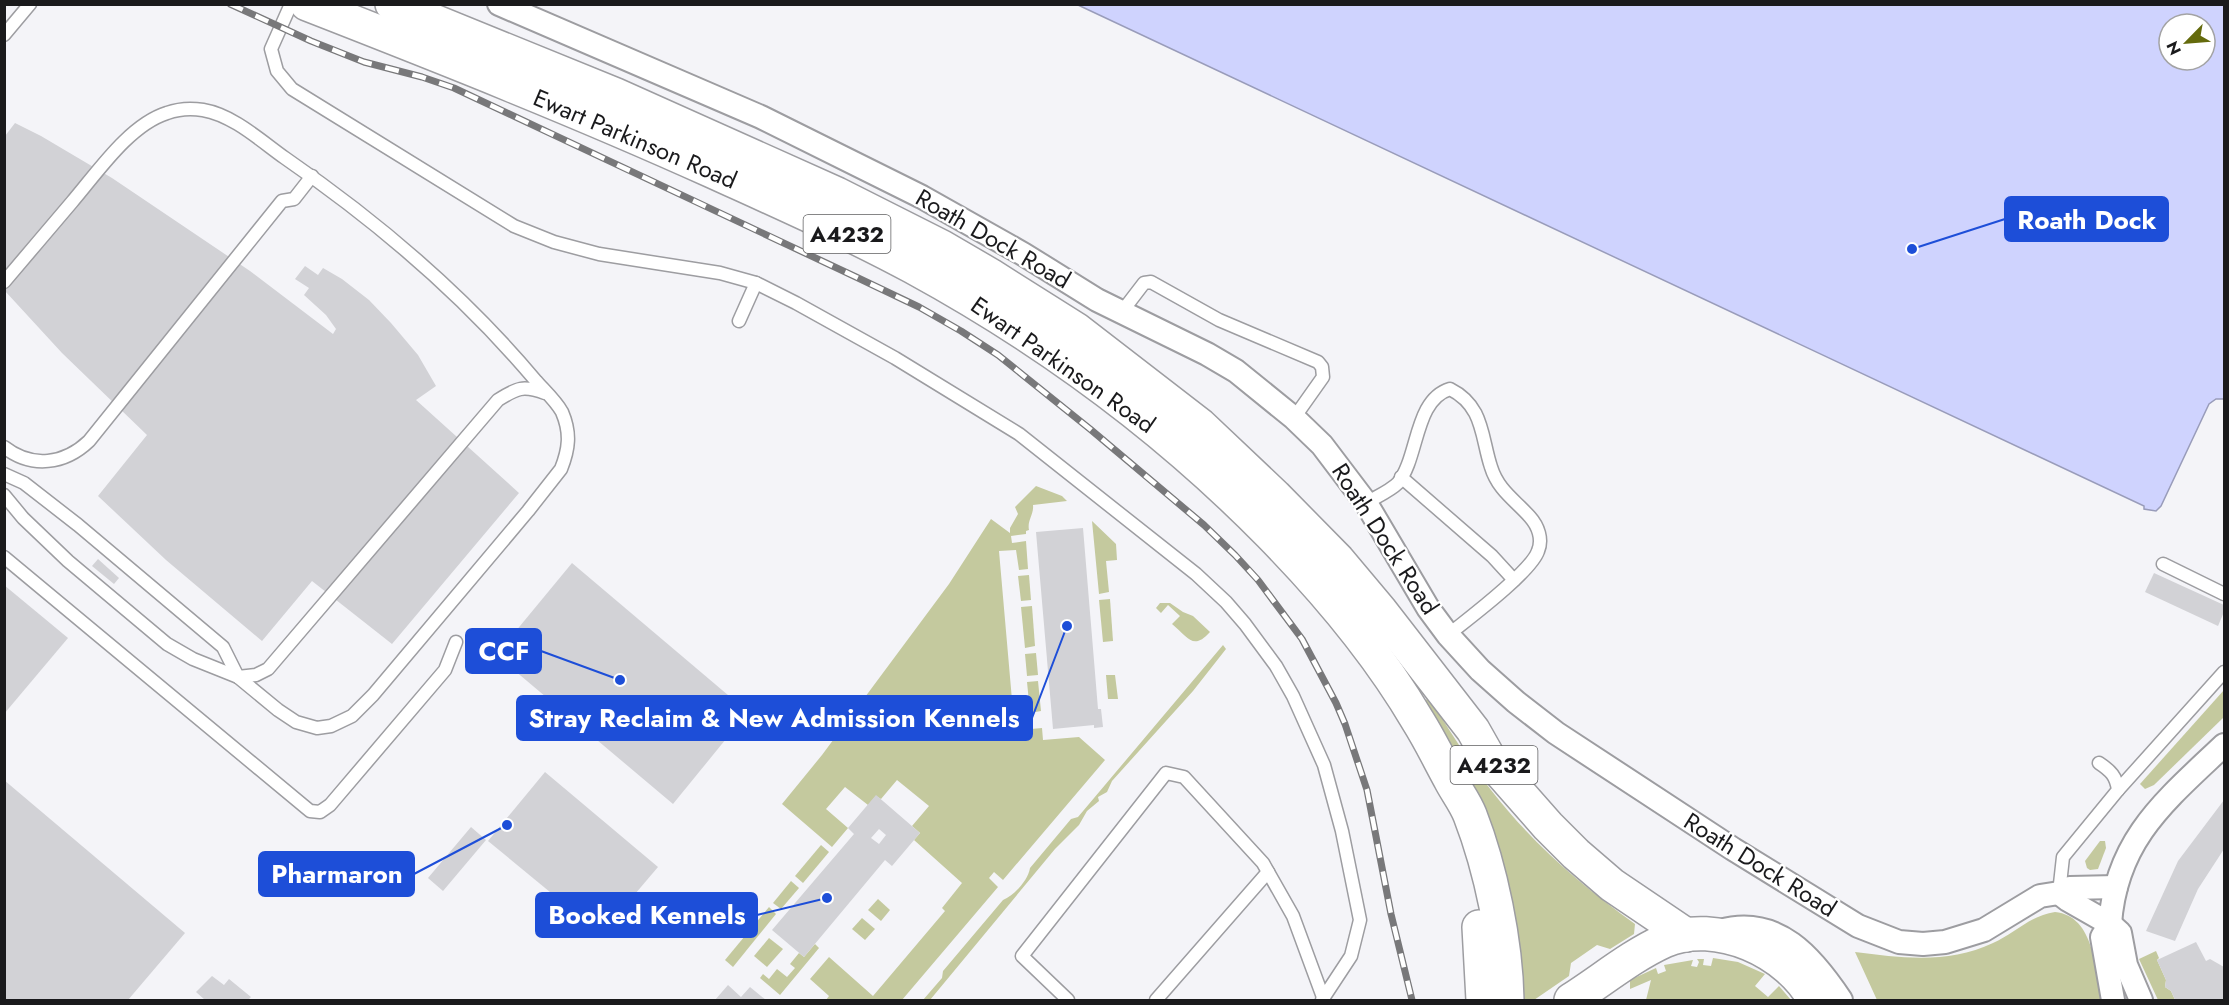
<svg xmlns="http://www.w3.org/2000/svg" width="2229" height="1005" viewBox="0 0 2229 1005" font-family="Jost,sans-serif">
  <rect width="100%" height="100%" fill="#f4f4f8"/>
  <g fill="#c4c99e">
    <path d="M1036,486L1062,496L1067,501L1033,505C1034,515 1027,520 1029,530L1026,531V534L1011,536L1012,543L1026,541L1028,569L1019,570L1016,550L999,551L1012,700L1017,704L1018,713L1030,712L1027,682L1038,681L1041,711L1030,713L1031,729L1042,728L1043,740L1079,737L1105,760L1003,880L994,872L989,878L998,887L902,1000H826L829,996L810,979L829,957L873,996L945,911L942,908L962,883L914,840L920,833L912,826L929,806L897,780L881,799L876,796L868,805L845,787L826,809L848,828L832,847L782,804L822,755L949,584L991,519L1010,533V528L1018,514L1015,507Z"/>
    <path d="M1092,521L1116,544L1117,560L1106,561L1109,592L1099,594Z"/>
    <path d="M1029,575L1031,600L1021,601L1018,576Z"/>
    <path d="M1110,599L1113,641L1103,642L1099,600Z"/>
    <path d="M1160,603H1170L1183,612L1193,616L1210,632C1193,651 1188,637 1172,624L1180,616L1168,605L1161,613L1156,608Z"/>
    <path d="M1032,606L1035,646L1025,648L1021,607Z"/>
    <path d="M1223,645L1226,649L1193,691L1112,781L1107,792L1098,797L1099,801L1087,811L1079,825L1055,849L930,1000H923L942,978L943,971L1003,900C1015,895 1028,880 1030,868L1071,819L1078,817Z"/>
    <path d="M1036,653L1038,675L1027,676L1025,654Z"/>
    <path d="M1106,675H1115L1118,699H1108Z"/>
    <path d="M2224,690V717L2154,785L2145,789L2140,784Z"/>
    <path d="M1429,698C1449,729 1468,761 1491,790C1531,842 1582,886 1635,924L1634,934L1610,949L1597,945L1571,963L1569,976L1534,1000H1521L1424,701Z"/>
    <path d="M2100,841H2105L2106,848L2098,869L2090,870L2087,868L2085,861Z"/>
    <path d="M821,845L829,852L803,883L795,876Z"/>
    <path d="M791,881L799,888L781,909L773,903Z"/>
    <path d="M878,899L890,910L881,921L868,910Z"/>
    <path d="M769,907L776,914L733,967L725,960Z"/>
    <path d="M2055,912C2095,916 2095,971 2102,1000H1877L1855,952C1902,958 1949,964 1993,943C2014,934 2031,915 2055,912Z"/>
    <path d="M862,918L875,929L865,940L852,929Z"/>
    <path d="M769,938L783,949L767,967L754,956Z"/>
    <path d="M815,944L819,948L780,995L760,978L763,974L769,979L777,969L787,977L795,968L790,964L799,953L804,957Z"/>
    <path d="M2156,951L2159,958L2157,960L2166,980L2165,987L2171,991L2175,1000H2158L2139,959Z"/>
    <path d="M1713,958L1738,962L1765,974L1755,986L1768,997L1779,986L1791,1000H1646L1651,980L1630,989V980L1656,968L1658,974L1666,971L1664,965L1693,960L1691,966L1697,967L1699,962L1697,959H1704L1703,965L1711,966Z"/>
  </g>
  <path fill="#cfd3fe" stroke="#999cba" stroke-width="1.5" fill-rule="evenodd" d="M1078,5H2224V399H2216L2209,404L2161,506L2156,511L2144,509V506ZM2169,24H2205V60H2169Z"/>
  <g fill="#d2d2d6" fill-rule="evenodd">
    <path d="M15,123L41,136L112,178L250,271L333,334L336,329L326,315L304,295L309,288L295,279L305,266L318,275L323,268L342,279L369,300L391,323L418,355L436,386L416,400L519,493L392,644L312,581L262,641L166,560L98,496L147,435L62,353L5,291V136Z"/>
    <path d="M1083,528L1098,709H1101L1103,727L1094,728V725L1053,729L1036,532Z"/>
    <path d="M98,559L119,578L114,584L92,566Z"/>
    <path d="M572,563L748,712L673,804L496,655Z"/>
    <path d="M2154,573L2224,605V612L2218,626L2145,592Z"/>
    <path d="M4,585L68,638L4,714Z"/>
    <path d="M545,772L658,867L601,934L488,841Z"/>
    <path d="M4,780L185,933L128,1000H4Z"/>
    <path d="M876,795L920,833L892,866L885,860L804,957L772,930L854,834L848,828ZM879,829L886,835L879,844L871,838Z"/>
    <path d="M2224,800V849L2198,889L2175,941L2146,931L2178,861Z"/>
    <path d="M471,827L486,840L443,891L428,878Z"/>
    <path d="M2196,942L2206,961L2210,959L2224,967V1000H2175L2171,991L2165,987L2166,980L2157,960Z"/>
    <path d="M212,976L224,985L229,979L251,997L248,1000H205L196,992Z"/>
    <path d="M728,985L741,997L750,987L766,1000H715Z"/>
  </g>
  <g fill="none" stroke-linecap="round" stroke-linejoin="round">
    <g stroke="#9d9da1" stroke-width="15">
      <g id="service">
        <path d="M291,4L271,49L277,71L292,89L514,226L554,242L599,254L720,273L756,283L796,303L895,358L1019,434L1196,574L1226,602L1245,624L1276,666L1293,696L1324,765L1342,831L1360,920L1351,956L1322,1000"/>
        <path d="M4,35L30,4"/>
        <path d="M4,282C27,255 49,229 72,202C97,173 129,125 167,113C178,109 191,108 203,110C233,115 261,141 285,158C378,222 463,294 536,381C544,390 556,401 562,412C571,433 569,449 561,469L528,511L373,695L352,716L331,726L317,728L296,722L278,710L238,677L193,659L167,644L68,561L23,518L4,495"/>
        <path d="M1121,313L1144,283L1151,282L1219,320L1318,362L1322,367L1323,377L1294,418"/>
        <path d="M739,321L756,283"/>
        <path d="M4,447C32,469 65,464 89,441L282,201L294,199L312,176"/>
        <path d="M4,474L24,483L78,525L223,647L238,677"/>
        <path d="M1401,477L1492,556L1514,580"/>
        <path d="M1366,503C1376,497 1390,491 1398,483C1419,457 1414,400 1450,389C1484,406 1481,437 1491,467C1498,490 1515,500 1530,517C1538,526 1543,539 1538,551C1531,572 1468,619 1448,635"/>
        <path d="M4,557L310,811L320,812L330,805L445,670L456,642"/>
        <path d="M2163,564L2224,594"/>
        <path d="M238,677L256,675L268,669L498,400C517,388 523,385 545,393"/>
        <path d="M2118,790L2224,672"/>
        <path d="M2059,893L2063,857L2118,790C2116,776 2111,771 2099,763"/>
        <path d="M1068,1000L1022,956L1166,773L1184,777L1263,863L1293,916L1324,1000"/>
        <path d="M1156,1000L1268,872"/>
      </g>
    </g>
    <g stroke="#9d9da1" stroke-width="26">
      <g id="minor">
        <path d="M499,4L761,117L922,197L1023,254L1097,300L1207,354L1236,371L1294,418L1322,445L1366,503L1428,608L1448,635L1480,670L1516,702L1556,733L1733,849L1858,926L1899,942L1923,944L1945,942L1984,930L2040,896L2059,893L2070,888L2116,887"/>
        <path d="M2059,893L2068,900L2110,924L2120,933L2126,965L2141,1000"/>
        <path d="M2110,924C2116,839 2166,800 2224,745"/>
        <path d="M2110,924L2102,937L2113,1000"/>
        <path d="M1720,931C1778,915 1813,958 1841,1000"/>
      </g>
    </g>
    <g stroke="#9d9da1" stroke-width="36">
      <g id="primary">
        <path d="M307,4C443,57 579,111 712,171C780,202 848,232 913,267C1045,339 1165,427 1270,534C1326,591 1377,651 1418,721C1430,740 1439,759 1450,779C1456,791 1465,802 1470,815C1491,869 1506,942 1507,1000"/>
        <path d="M392,4L616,95L837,194L942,247L990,275L1077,330L1200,425L1275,496L1338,560L1380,610L1473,730L1490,760L1548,826L1576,854L1612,885L1686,935"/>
        <path d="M1479,927L1483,1000"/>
        <path d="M1571,1000C1601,981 1631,956 1664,941C1716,918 1789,952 1814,1000"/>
      </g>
    </g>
    <use href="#service" stroke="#fff" stroke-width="12"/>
    <use href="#minor" stroke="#fff" stroke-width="22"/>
    <use href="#primary" stroke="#fff" stroke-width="33"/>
    <g stroke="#78787a" stroke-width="7">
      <path id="rail" d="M230,4L311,41L364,62L422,77L454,88L856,277L919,307L961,331L998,355L1090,429L1204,525L1235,555L1258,580L1302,639L1336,703L1345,724L1367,790L1391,914L1412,1000"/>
    </g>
    <use href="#rail" stroke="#fff" stroke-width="4.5" stroke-dasharray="14" stroke-linecap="butt"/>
  </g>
  <g text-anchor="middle" stroke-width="4.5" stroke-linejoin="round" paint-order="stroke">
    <g fill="#fff" stroke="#5f5f60" stroke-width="1.5">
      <rect x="803.5" y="215" width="87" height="38" rx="4.5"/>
      <rect x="1450.5" y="746" width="87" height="38" rx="4.5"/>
    </g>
    <g font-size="22" font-weight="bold" fill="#1a1a1c">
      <text x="847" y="242">A4232</text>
      <text x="1494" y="773">A4232</text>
    </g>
    <g font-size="24" fill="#1a1a1c" stroke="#fff">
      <text transform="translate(635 139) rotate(23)" y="8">Ewart Parkinson Road</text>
      <text transform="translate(993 239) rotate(30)" y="8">Roath Dock Road</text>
      <text transform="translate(1063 365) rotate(35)" y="8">Ewart Parkinson Road</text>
      <text transform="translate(1385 539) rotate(57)" y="8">Roath Dock Road</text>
      <text transform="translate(1760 865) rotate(32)" y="8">Roath Dock Road</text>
    </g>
  </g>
  <path fill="none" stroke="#1d4ed8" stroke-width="2" d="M1912 249L2005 219M620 680L541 651M1067 626L1032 718M507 825L414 874M827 898L757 915"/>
  <g fill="#1d4ed8" stroke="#fff" stroke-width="2">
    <circle cx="1912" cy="249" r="6"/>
    <circle cx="620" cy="680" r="6"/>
    <circle cx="1067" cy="626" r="6"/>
    <circle cx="507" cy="825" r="6"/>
    <circle cx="827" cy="898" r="6"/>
  </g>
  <g fill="#1d4ed8" stroke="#1d4ed8" stroke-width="2">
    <rect x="2005" y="197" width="163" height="44" rx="6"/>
    <rect x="466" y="629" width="75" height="44" rx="6"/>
    <rect x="517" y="696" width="515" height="44" rx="6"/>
    <rect x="259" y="852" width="155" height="44" rx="6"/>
    <rect x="536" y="893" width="221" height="44" rx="6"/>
  </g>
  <g font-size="26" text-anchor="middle" font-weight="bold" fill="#fff">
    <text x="2087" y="229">Roath Dock</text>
    <text x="504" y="660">CCF</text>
    <text x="774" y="727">Stray Reclaim &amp; New Admission Kennels</text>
    <text x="337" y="883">Pharmaron</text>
    <text x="647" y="924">Booked Kennels</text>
  </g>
  <rect width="2229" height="1005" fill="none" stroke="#1a1a1c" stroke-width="12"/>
  <g transform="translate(2187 42) rotate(245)"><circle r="28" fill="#ffffff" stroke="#a3a3a4" stroke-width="1.5"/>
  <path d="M0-4.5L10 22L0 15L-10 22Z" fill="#646a0c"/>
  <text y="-9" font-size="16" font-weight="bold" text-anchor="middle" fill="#1a1a1c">N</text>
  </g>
</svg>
